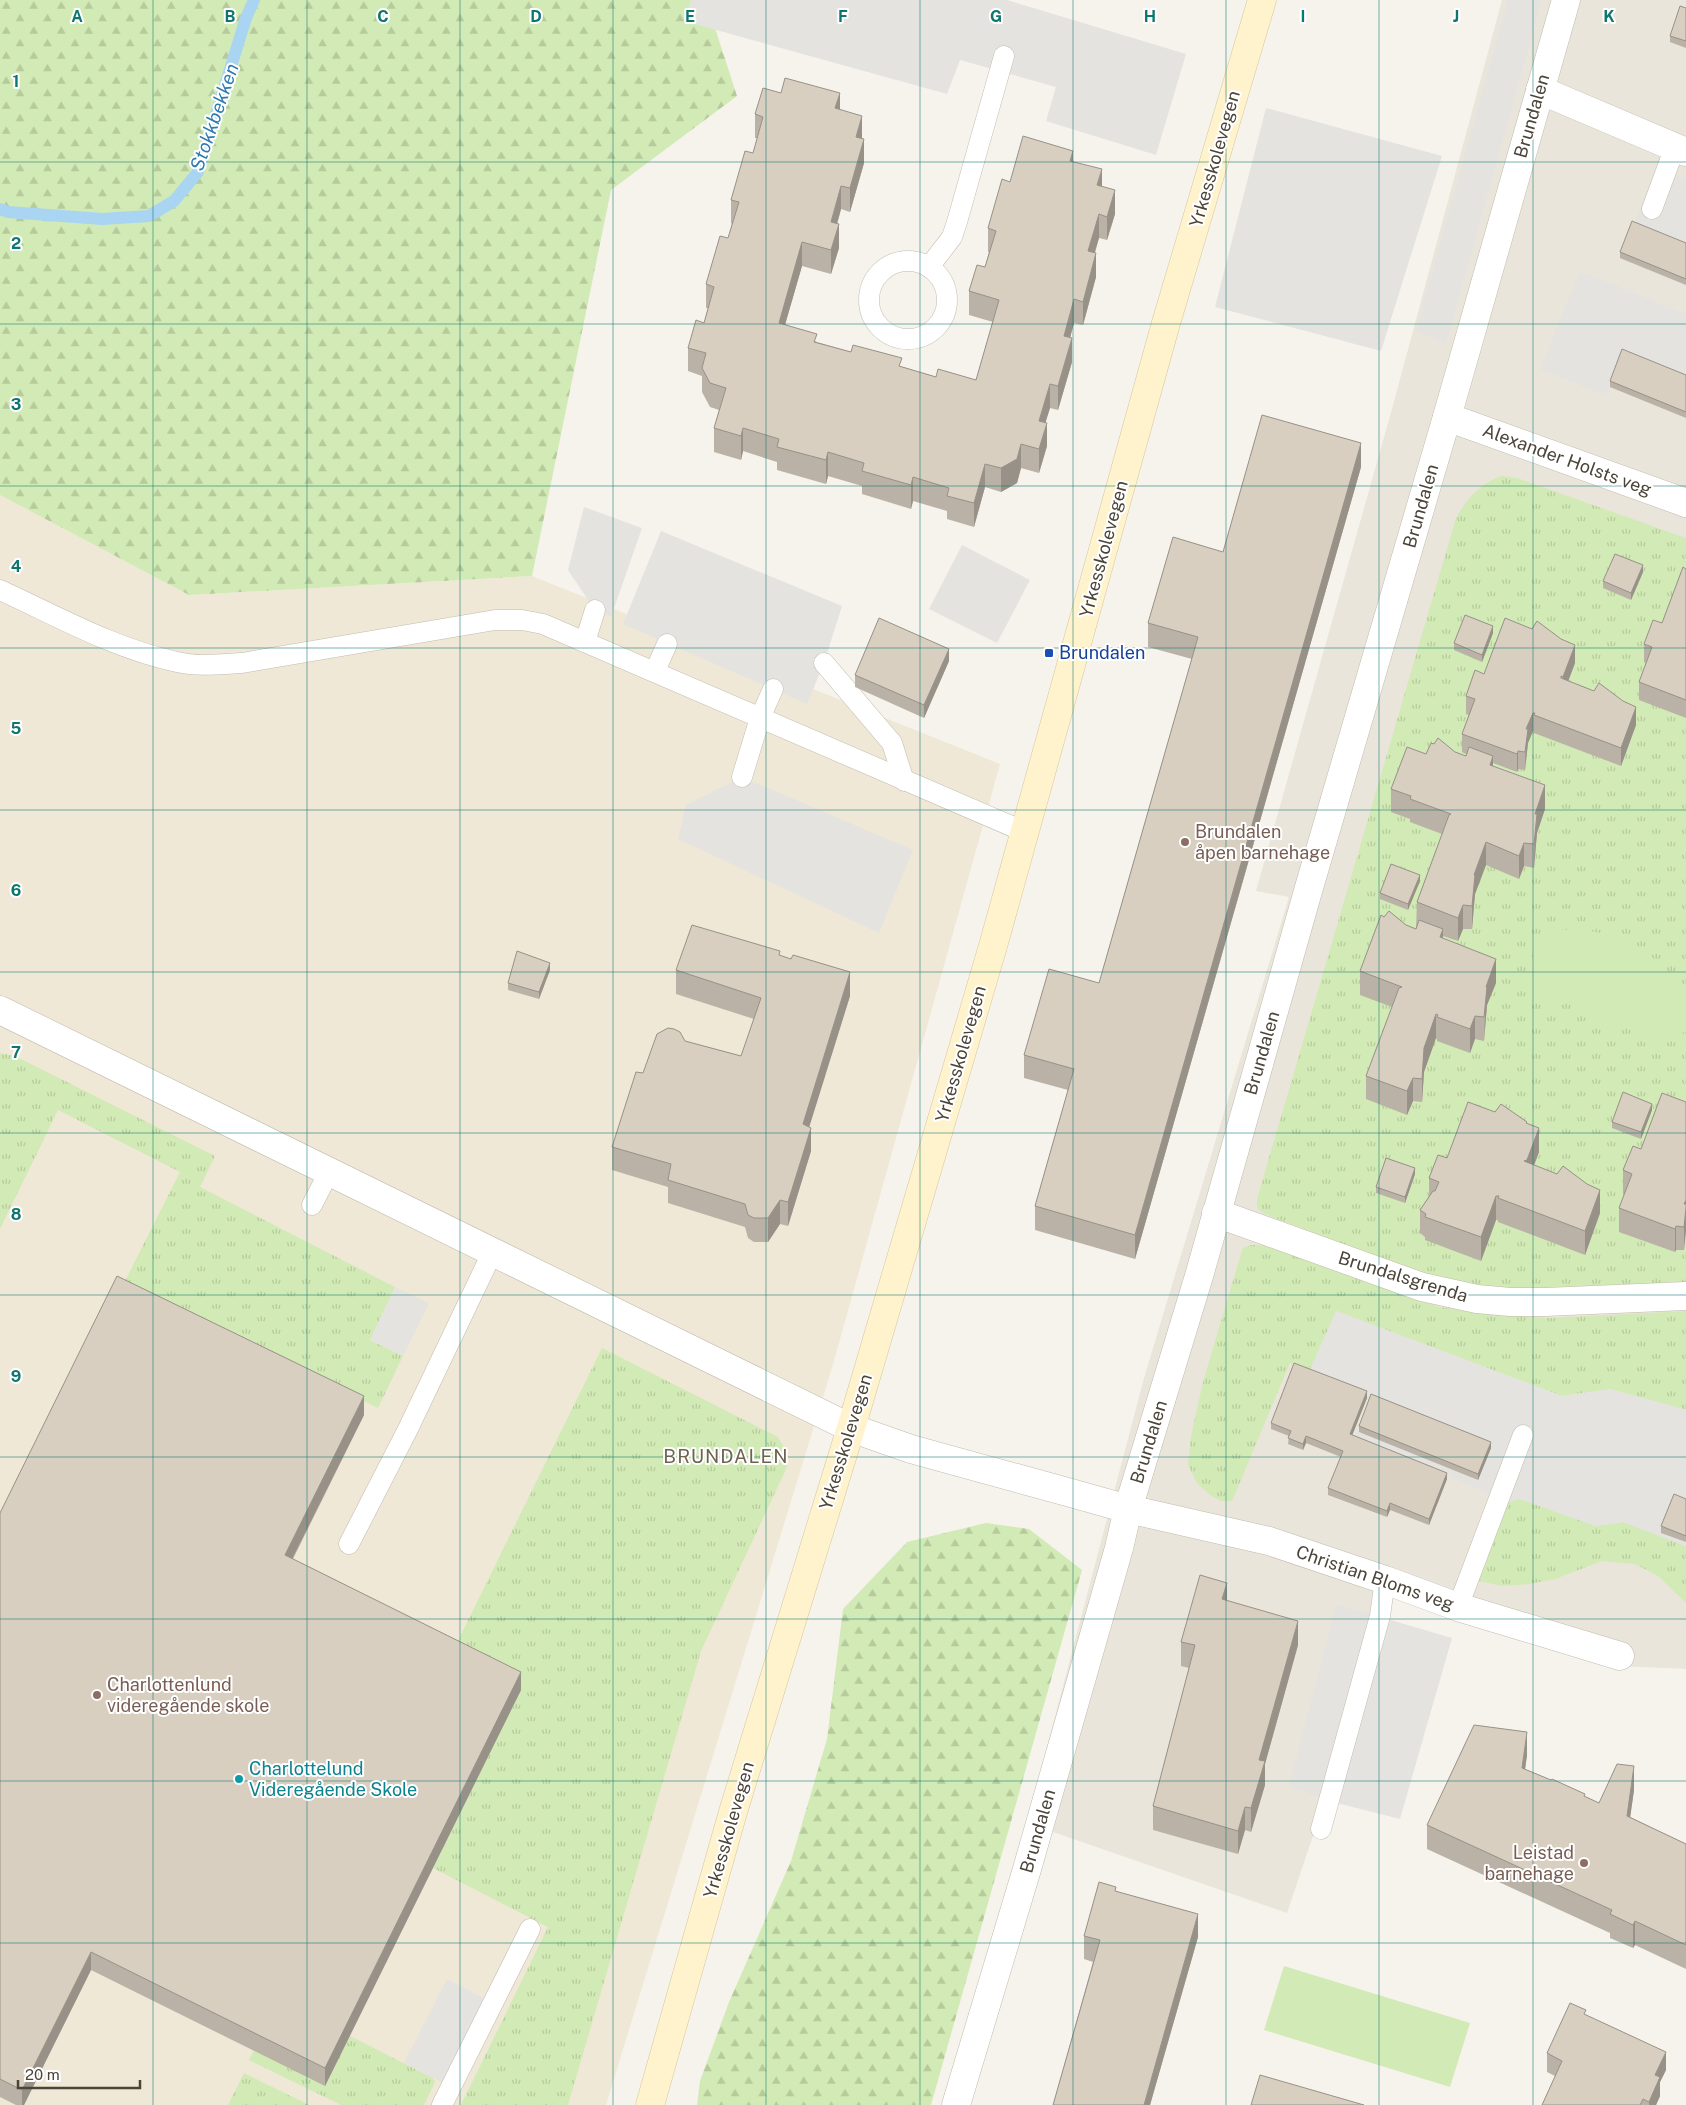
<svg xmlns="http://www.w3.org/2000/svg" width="1686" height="2105" viewBox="0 0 1686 2105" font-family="'Public Sans',sans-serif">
  <defs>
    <pattern id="grass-tufts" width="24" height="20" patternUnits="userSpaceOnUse" patternTransform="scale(1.25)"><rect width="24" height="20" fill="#d2eab5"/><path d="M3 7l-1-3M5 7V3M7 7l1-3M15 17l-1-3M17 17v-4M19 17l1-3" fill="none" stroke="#b6ca9c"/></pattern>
    <pattern id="forest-firs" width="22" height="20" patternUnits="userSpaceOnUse" patternTransform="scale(1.25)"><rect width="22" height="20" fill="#d2eab5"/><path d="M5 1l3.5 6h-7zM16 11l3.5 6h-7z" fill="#b6ca9c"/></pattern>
  </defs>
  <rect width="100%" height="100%" fill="#f6f3ec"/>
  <path fill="#eae5da" d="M1502,0H1686V1669L1619,1666L1394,1596L1287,1913L1027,1823L1144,1378L1289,897L1256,891L1392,409Z"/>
  <path fill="#efe8d6" d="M0,495L189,595L532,576L1000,764L834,1361L606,2105H0Z"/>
  <g fill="url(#grass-tufts)">
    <path d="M1501,476L1517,478L1686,538V1283C1609,1287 1531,1295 1455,1281C1430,1276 1406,1267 1382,1258C1343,1244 1304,1229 1265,1214L1257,1208V1199L1456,518C1469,497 1477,486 1501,476Z"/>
    <path d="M0,1053L15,1056L215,1156L200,1187L395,1287L370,1340L403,1356L378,1408L124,1283L180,1172L58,1110L0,1229Z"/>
    <path d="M1251,1245H1265L1440,1307L1485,1314L1549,1318L1686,1311V1410L1610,1389L1562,1396L1336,1311L1310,1370L1290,1363L1232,1501H1221L1210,1495L1197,1483L1188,1465L1191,1436L1203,1382L1237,1267L1243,1248Z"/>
    <path d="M602,1348L778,1437L788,1455L787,1467L701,1651L568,2105H461L548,1927L433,1868L521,1690L451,1655Z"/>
    <path d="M1520,1499L1596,1526L1623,1522L1686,1546V1603L1658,1576L1635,1564L1602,1561L1555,1579L1529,1584L1502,1586L1479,1581L1508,1502Z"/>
    <path d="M350,2036L433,2078L435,2082L424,2105H341L249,2060L254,2050Z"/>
    <path d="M244,2073L309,2105H228Z"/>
  </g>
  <g fill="url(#forest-firs)">
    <path d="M0,0H706L737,96L611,190L532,576L189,595L0,495Z"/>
    <path d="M986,1523L1029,1529L1082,1570L931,2105H697L700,2081L729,2002L791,1861L827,1739L843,1609L907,1542Z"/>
  </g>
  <g fill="#d2eab5">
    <path d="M1576,929C1594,932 1612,933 1628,941C1646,949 1682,981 1686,1001C1686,1010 1686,1022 1686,1032C1641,1040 1604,1024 1568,998C1535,1007 1514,988 1533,956L1529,938L1554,931Z"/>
    <path d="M1284,1966L1470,2023L1450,2087L1264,2030Z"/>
  </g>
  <g fill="#e5e3e0">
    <path d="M691,0H1007L1186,54L1156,155L1046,121L1056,87L960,60L947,94L684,21Z"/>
    <path d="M1508,0H1542L1446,344L1416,330Z"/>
    <path d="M1266,108L1442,156L1381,351L1215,307Z"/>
    <path d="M1657,167L1686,179V286L1620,259Z"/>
    <path d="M1580,271L1686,314V417L1611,387L1607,396L1540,369Z"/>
    <path d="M584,507L642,528L611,617L595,610L568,570Z"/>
    <path d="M661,531L842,606L824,663L807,704L623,624Z"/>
    <path d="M962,545L1030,580L997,643L929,609Z"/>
    <path d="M742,777L913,850L879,933L678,839L686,805Z"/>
    <path d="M395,1287L429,1303L403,1356L370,1340Z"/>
    <path d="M1336,1311L1562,1396L1610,1389L1686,1410V1546L1623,1522L1596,1526L1520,1499L1508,1502L1355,1435L1372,1398L1310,1370Z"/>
    <path d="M1336,1604L1452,1638L1400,1819L1329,1801L1289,1786Z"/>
    <path d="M447,1979L493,2003L451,2087L404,2063Z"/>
  </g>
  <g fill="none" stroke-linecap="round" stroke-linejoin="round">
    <path stroke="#a9d4f2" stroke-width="12" d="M0,209L8,212L102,219L149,216L174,201L198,172L246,18L254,0"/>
    <g stroke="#c2bbae" stroke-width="21">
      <g id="lane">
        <path d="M1652,209L1675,147"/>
        <circle cx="908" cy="300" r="39"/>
        <path d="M929,267L952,237L957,222L1004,56"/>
        <path d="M0,590C57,616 115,649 177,662C199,667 221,664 242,663L495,620H522L543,624L1025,832"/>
        <path d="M585,642L595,610"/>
        <path d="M824,663L892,743L904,781"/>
        <path d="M655,671L667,644"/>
        <path d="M742,777L760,718L773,689"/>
        <path d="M312,1205L329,1172"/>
        <path d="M349,1544L408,1429L492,1253"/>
        <path d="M1458,1607L1523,1435"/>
        <path d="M1321,1829L1380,1616L1385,1580"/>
        <path d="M442,2105L530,1929"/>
      </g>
    </g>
    <g stroke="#c2bbae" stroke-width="29">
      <g id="street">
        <path d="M1540,90L1686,152"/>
        <path d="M1447,417L1686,503"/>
        <path d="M0,1010L851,1428L911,1449L1071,1493L1128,1509L1269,1541L1385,1580L1458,1607L1620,1656"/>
        <path d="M1216,1213L1422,1287L1477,1299L1510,1302H1545L1686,1296"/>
        <path d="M956,2105L1027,1869L1119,1548L1128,1509L1199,1276L1308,891L1447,417L1566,0"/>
      </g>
    </g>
    <g stroke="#d6c79b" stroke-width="29">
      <path id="secondary" d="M650,2105L733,1812L851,1428L993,946L1166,323L1262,0"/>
    </g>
    <use href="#lane" stroke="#fff" stroke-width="20"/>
    <use href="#street" stroke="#fff" stroke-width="28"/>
    <use href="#secondary" stroke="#fff3cd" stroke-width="28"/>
  </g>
  <g fill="#bab2a6">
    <path d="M1686,8V48L1670,42V36Z"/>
    <path d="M840,110L862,139L864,163L850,212L841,209L837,224L839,248L831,274L802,266L785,324L817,342L936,377L976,380L993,322L969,315V291L985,267L989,252H988V228L1010,182L1073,161L1102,186L1115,214L1107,240L1099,238L1095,253L1096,277L1083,325L1074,323L1070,338L1072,362L1058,410L1050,408L1045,422L1047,446L1039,473L1021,468L1017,483L1001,492L985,487L974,527L947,519V511L913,501L911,509L862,494V486L828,476L826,484L777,470V462L743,451L741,460L714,452V428L719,410L710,407L702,392V376L688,371V348L704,323L708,308H706V284L728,238L732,224L731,223V200L753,153L757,138H755V114Z"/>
    <path d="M1686,243V285L1620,258V252Z"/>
    <path d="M1686,375V418L1610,387V381Z"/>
    <path d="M1361,467L1135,1259L1035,1230V1206L1068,1090L1024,1078V1055L1099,983L1192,659L1148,647V623L1223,552Z"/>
    <path d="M1686,569V718L1639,700V682L1646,663L1644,662V644L1662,623Z"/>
    <path d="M1643,572L1631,600L1603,588V581Z"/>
    <path d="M1493,633L1482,662L1454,650V643Z"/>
    <path d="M949,661L924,718L855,687V675Z"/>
    <path d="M1575,663L1568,681L1636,725L1621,766L1534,733V731H1533L1528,743L1525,770L1518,769L1517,772L1493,763V766L1545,809L1537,833L1534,868L1524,866L1519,879L1486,865L1475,894L1472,929H1463L1458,941L1443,936V939L1496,983L1487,1005L1484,1041L1475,1039L1470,1053L1437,1041V1039L1436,1038L1424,1072L1422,1102L1413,1101L1407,1115L1366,1099V1076L1392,1007L1360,995V971L1406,925L1416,929L1417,902L1442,834L1410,822V819L1391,812V789L1426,754L1455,752L1466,756V754L1462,752V734L1469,715L1466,714V696L1484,674Z"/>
    <path d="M1420,881L1408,910L1380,899V893Z"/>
    <path d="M780,956L850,996L809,1127L811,1151L788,1226L780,1224L768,1242H754L748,1238L745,1227L668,1203V1187L612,1170V1147L643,1073L685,1041L741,1056L754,1019L676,994V970Z"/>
    <path d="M550,970L539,999L508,990V983Z"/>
    <path d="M1686,1102L1684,1250H1676L1675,1252L1619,1232V1208L1624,1195L1623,1194V1170L1641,1149Z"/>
    <path d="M1652,1110L1641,1139L1612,1128V1122Z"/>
    <path d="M1527,1124L1539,1152L1534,1165L1600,1213L1585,1255L1498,1222V1220H1496L1481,1261L1425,1240V1237L1420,1233V1210L1429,1196V1178L1447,1158Z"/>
    <path d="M1415,1174L1405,1203L1376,1193V1187Z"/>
    <path d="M1367,1398L1352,1435L1447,1479L1429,1525L1390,1510L1387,1517L1328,1495V1488L1341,1457L1306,1443L1303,1450L1288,1444L1289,1436L1271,1429V1423Z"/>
    <path d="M364,1415L293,1559L521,1690L325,2086L91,1970L24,2105H16L0,2097V1513Z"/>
    <path d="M1359,1426L1491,1448L1478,1480L1359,1432Z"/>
    <path d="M1686,1499V1542L1661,1533V1526Z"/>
    <path d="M1227,1600L1298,1645L1265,1764V1785L1251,1832L1245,1830L1238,1854L1153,1830V1806L1189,1668L1181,1666V1642Z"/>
    <path d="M1527,1755L1525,1769L1599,1803L1634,1790L1630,1817L1686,1844V1969L1635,1945L1633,1948L1610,1938V1933L1427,1849V1825Z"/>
    <path d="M1116,1891L1198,1937L1150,2105H1053L1093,1962L1084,1959V1936Z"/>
    <path d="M1586,2015L1666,2070L1660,2082V2096L1656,2105H1542L1555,2076L1547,2072V2053Z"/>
  </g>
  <g fill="#979187">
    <path d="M840,93V117L835,108Z"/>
    <path d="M862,116V140L856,137Z"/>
    <path d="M864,139V163L850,212V188Z"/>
    <path d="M1073,151V175L1070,161Z"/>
    <path d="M1102,169V193L1097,185Z"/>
    <path d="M841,186V209L831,246V222Z"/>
    <path d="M1115,190V214L1107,240V217Z"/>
    <path d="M1099,214V238L1088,274V251Z"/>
    <path d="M839,224V248L831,274V250Z"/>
    <path d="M802,242V266L779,346V323Z"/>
    <path d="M1096,253V277L1083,325V302Z"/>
    <path d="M1074,299V323L1064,360V336Z"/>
    <path d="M1072,338V362L1058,410V386Z"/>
    <path d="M1050,384V408L1039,444V421Z"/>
    <path d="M1047,423V446L1039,473V449Z"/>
    <path d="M743,428V451L741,460V436Z"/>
    <path d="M1361,443V467L1135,1259V1235Z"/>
    <path d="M1021,444V468L1017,483L1001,492V468Z"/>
    <path d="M828,452V476L826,484V460Z"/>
    <path d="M985,464V487L974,527V503Z"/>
    <path d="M913,477V501L911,509V485Z"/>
    <path d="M1643,565V572L1631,600V593Z"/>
    <path d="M1493,626V633L1482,662V655Z"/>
    <path d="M1575,645V663L1563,695V677Z"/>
    <path d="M949,649V661L924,718V705Z"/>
    <path d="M1636,707V725L1621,766V748Z"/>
    <path d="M1533,713V731L1528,743L1525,770L1526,729Z"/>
    <path d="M1518,751V769L1517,772V754Z"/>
    <path d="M1493,756V780L1490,765Z"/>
    <path d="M1545,785V809L1537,833L1534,868L1535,814Z"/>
    <path d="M1486,842V865L1475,894L1472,929V906L1474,875Z"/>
    <path d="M1524,843V866L1519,879V856Z"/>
    <path d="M1420,875V881L1408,910V904Z"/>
    <path d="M1463,905V929L1458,941V918Z"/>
    <path d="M1443,929V953L1440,937Z"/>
    <path d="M1496,959V983L1487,1005L1484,1041L1486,987Z"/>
    <path d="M550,963V970L539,999V992Z"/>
    <path d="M850,972V996L803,1147V1124Z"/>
    <path d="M1436,1014V1038L1424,1072L1422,1102V1079L1424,1048Z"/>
    <path d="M1475,1016V1039L1470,1053V1029Z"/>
    <path d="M1413,1078V1101L1407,1115V1091Z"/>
    <path d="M1652,1104V1110L1641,1139V1132Z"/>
    <path d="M811,1128V1151L788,1226V1202Z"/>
    <path d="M1539,1128V1152L1527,1184L1524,1161Z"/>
    <path d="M1415,1168V1174L1405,1203V1197Z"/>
    <path d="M1600,1190V1213L1585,1255V1231Z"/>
    <path d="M1496,1196V1220L1481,1261V1237Z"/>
    <path d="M780,1200V1224L768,1242V1218Z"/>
    <path d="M1686,1200V1231L1684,1250V1204Z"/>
    <path d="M1676,1226V1250L1675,1252V1229Z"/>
    <path d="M1367,1391V1398L1350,1441V1434Z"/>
    <path d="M364,1396V1415L285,1573V1555Z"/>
    <path d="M1306,1436V1443L1303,1450V1444Z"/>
    <path d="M1491,1442V1448L1478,1480V1474Z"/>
    <path d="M1447,1473V1479L1429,1525V1519Z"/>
    <path d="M1390,1503V1510L1387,1517V1511Z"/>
    <path d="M1227,1583V1607L1222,1599Z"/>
    <path d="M1298,1621V1645L1265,1764V1785L1251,1832V1808L1259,1760Z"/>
    <path d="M521,1672V1690L325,2086V2068Z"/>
    <path d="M1527,1732V1755L1522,1792V1768Z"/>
    <path d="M1634,1766V1790L1627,1840V1816Z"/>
    <path d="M1245,1807V1830L1238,1854V1831Z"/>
    <path d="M1198,1914V1937L1150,2105H1144Z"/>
    <path d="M1635,1921V1945L1633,1948V1925Z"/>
    <path d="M91,1952V1970L24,2105H22V2090Z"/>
    <path d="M1666,2052V2070L1660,2082V2096L1656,2105H1649V2102L1655,2075Z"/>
  </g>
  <g fill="#d8cfc1" stroke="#979187">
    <path d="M1680,6L1686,8V41L1670,36Z"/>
    <path d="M785,78L840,93L835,108L862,116L856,137L864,139L850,188L841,186L831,222L839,224L831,250L802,242L779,323L817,334L814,342L851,352L853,345L902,358L899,366L936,377L938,369L976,380L999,300L969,291L977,265L985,267L996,231L988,228L1002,179L1010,182L1023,136L1073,151L1070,161L1102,169L1097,185L1115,190L1107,217L1099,214L1088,251L1096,253L1083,302L1074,299L1064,336L1072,338L1058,386L1050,384L1039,421L1047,423L1039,449L1021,444L1017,459L1001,468L985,464L974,503L947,496L949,488L913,477L911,485L862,471L864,463L828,452L826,460L777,447L779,439L743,428L741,436L714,428L726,388L710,383L702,368L706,353L688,348L696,320L704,323L714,287L706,284L720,236L728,238L739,202L731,200L745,151L753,153L763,117L755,114L763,88L781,93Z"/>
    <path d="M1632,221L1686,243V279L1620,252Z"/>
    <path d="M1622,349L1686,375V412L1610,381Z"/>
    <path d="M1262,415L1361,443L1135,1235L1035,1206L1074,1069L1024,1055L1049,969L1099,983L1198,637L1148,623L1173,537L1223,552Z"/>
    <path d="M1615,554L1643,565L1631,593L1603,581Z"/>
    <path d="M1683,567L1686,569V700L1639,682L1652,647L1644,644L1653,620L1662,623Z"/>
    <path d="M1465,615L1493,626L1482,655L1454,643Z"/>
    <path d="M879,618L949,649L924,705L855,675Z"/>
    <path d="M1505,618L1532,629L1537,621L1561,639L1575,645L1563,677L1561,676V678L1594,691L1599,683L1623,701L1636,707L1621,748L1534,715L1535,713H1533L1526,729H1528L1525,752L1518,751L1517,754L1462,734L1475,699L1466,696L1475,670L1484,674Z"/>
    <path d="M1438,738L1455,752L1466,756L1469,747L1493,756L1490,765L1545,785L1535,814H1537L1534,844L1524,843L1519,856L1486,842L1474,875H1475L1472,906L1463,905L1458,918L1417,902L1449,815L1451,814L1410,799L1411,796L1391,789L1407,747L1426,754L1431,743L1434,744Z"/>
    <path d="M1391,864L1420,875L1408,904L1380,893Z"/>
    <path d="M1389,911L1406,925L1416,929L1419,920L1443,929L1440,937L1496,959L1486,987H1487L1484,1017L1475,1016L1470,1029L1437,1017L1438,1015L1436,1014L1424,1048L1422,1079L1413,1078L1407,1091L1366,1076L1399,988L1402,987L1360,971L1381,915L1384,917Z"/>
    <path d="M692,925L780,951L779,955L791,959L793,955L850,972L803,1124L811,1128L788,1202L780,1200L768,1218H754L748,1215L745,1204L668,1180L671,1164L612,1147L636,1072L643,1073L657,1034L668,1028L674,1029L680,1032L685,1041L741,1056L761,998L676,970Z"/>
    <path d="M517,951L550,963L539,992L508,983Z"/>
    <path d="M1623,1092L1652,1104L1641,1132L1612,1122Z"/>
    <path d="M1662,1093L1686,1102V1200L1684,1204H1686V1208L1684,1227L1676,1226L1675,1229L1619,1208L1632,1174L1623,1170L1633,1146L1641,1149Z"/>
    <path d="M1468,1102L1495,1112L1501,1104L1527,1122L1526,1123L1539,1128L1527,1160L1524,1161L1557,1174L1563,1166L1587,1184L1600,1190L1585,1231L1498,1198L1499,1196H1496L1481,1237L1425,1217L1426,1214L1420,1210L1433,1191H1435L1439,1182L1429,1178L1438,1155L1447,1158Z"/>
    <path d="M1386,1158L1415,1168L1405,1197L1376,1187Z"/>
    <path d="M117,1276L364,1396L285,1555L521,1672L325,2068L91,1952L22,2090L0,2079V1513Z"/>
    <path d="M1294,1363L1367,1391L1350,1434L1447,1473L1429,1519L1390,1503L1387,1511L1328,1488L1343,1451L1306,1436L1303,1444L1288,1438L1291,1431L1271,1423Z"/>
    <path d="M1371,1394L1491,1442L1478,1474L1359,1426Z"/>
    <path d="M1674,1494L1686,1499V1536L1661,1526Z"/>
    <path d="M1200,1575L1227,1583L1222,1599L1298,1621L1259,1760L1265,1761L1251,1808L1245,1807L1238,1831L1153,1806L1195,1645L1181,1642Z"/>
    <path d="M1474,1725L1527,1732L1522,1768L1551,1780L1552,1779L1585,1794L1584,1796L1599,1803L1617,1764L1634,1766L1627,1816L1686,1844V1945L1635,1921L1633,1925L1610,1914L1612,1910L1427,1825Z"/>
    <path d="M1099,1882L1116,1887L1115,1891L1198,1914L1144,2105H1053L1100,1940L1084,1936Z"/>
    <path d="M1570,2003L1586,2010L1584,2014L1666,2052L1655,2075L1660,2077L1649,2102L1643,2099L1640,2105H1542L1562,2061L1547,2053Z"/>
    <path d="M1260,2075L1364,2105H1251Z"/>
  </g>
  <path fill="none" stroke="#0f766e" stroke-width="1" stroke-opacity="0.55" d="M153,0V2105M307,0V2105M460,0V2105M613,0V2105M766,0V2105M920,0V2105M1073,0V2105M1226,0V2105M1379,0V2105M1533,0V2105M0,162H1686M0,324H1686M0,486H1686M0,648H1686M0,810H1686M0,972H1686M0,1133H1686M0,1295H1686M0,1457H1686M0,1619H1686M0,1781H1686M0,1943H1686"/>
  <rect fill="#1a4fb4" stroke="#fff" stroke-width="2" x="1044" y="648" width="10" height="10" rx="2.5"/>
  <g fill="#8d6e63" stroke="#fff" stroke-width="2">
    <circle cx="1185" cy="842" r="5"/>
    <circle cx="97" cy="1695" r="5"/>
    <circle cx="1584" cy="1863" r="5"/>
  </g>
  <circle fill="#0f9aa8" stroke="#fff" stroke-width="2" cx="239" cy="1779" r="5"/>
  <g text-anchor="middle" stroke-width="4" stroke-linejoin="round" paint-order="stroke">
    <g font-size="18" fill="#4b4439" stroke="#fff">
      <text transform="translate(1532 116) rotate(-74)" y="6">Brundalen</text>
      <text transform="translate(1215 159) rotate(-74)" y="6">Yrkesskolevegen</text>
      <text transform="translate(1567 460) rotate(20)" y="6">Alexander Holsts veg</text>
      <text transform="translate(1421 506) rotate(-74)" y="6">Brundalen</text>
      <text transform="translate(1104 549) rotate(-75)" y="6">Yrkesskolevegen</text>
      <text transform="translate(1262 1053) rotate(-74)" y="6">Brundalen</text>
      <text transform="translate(961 1054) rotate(-74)" y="6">Yrkesskolevegen</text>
      <text transform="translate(1403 1277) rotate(17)" y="6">Brundalsgrenda</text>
      <text transform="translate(846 1442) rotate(-73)" y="6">Yrkesskolevegen</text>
      <text transform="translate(1149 1442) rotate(-73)" y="6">Brundalen</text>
      <text transform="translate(1375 1578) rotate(19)" y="6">Christian Bloms veg</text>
      <text transform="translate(729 1830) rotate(-74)" y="6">Yrkesskolevegen</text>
      <text transform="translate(1038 1831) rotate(-74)" y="6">Brundalen</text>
    </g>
    <g font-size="18" fill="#164399" stroke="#fff" text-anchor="start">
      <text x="1059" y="659">Brundalen</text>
    </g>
    <g font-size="18" fill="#785e54" stroke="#fff" text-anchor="start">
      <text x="1195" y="838">Brundalen<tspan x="1195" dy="21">åpen barnehage</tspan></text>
      <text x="107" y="1691">Charlottenlund<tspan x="107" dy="21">videregående skole</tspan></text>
      <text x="1574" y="1859" text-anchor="end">Leistad<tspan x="1574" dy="21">barnehage</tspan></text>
    </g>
    <g font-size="18" fill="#0d838f" stroke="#fff" text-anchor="start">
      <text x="249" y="1775">Charlottelund<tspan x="249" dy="21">Videregående Skole</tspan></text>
    </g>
    <g font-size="19" font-style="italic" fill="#2e7ab2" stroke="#fff">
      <text transform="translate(214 117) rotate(-71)" y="7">Stokkbekken</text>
    </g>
    <g font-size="19" letter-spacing="1" fill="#6e6250" stroke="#fff">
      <text x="726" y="1463">BRUNDALEN</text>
    </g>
  </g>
  <g font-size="16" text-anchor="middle" font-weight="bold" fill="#0f766e" stroke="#fff" stroke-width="4" stroke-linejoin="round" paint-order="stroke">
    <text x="77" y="22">A</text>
    <text x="230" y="22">B</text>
    <text x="383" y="22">C</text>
    <text x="536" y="22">D</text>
    <text x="690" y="22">E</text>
    <text x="843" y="22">F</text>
    <text x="996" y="22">G</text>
    <text x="1150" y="22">H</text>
    <text x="1303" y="22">I</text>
    <text x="1456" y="22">J</text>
    <text x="1609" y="22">K</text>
    <text x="16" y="87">1</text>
    <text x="16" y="249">2</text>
    <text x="16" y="410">3</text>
    <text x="16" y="572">4</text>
    <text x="16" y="734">5</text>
    <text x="16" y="896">6</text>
    <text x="16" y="1058">7</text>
    <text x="16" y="1220">8</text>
    <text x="16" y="1382">9</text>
  </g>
  <path d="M18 2080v8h122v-8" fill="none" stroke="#4b4439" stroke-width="2.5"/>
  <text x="25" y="2080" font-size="15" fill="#4b4439" stroke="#ffffff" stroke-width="4" paint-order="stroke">20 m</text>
</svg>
